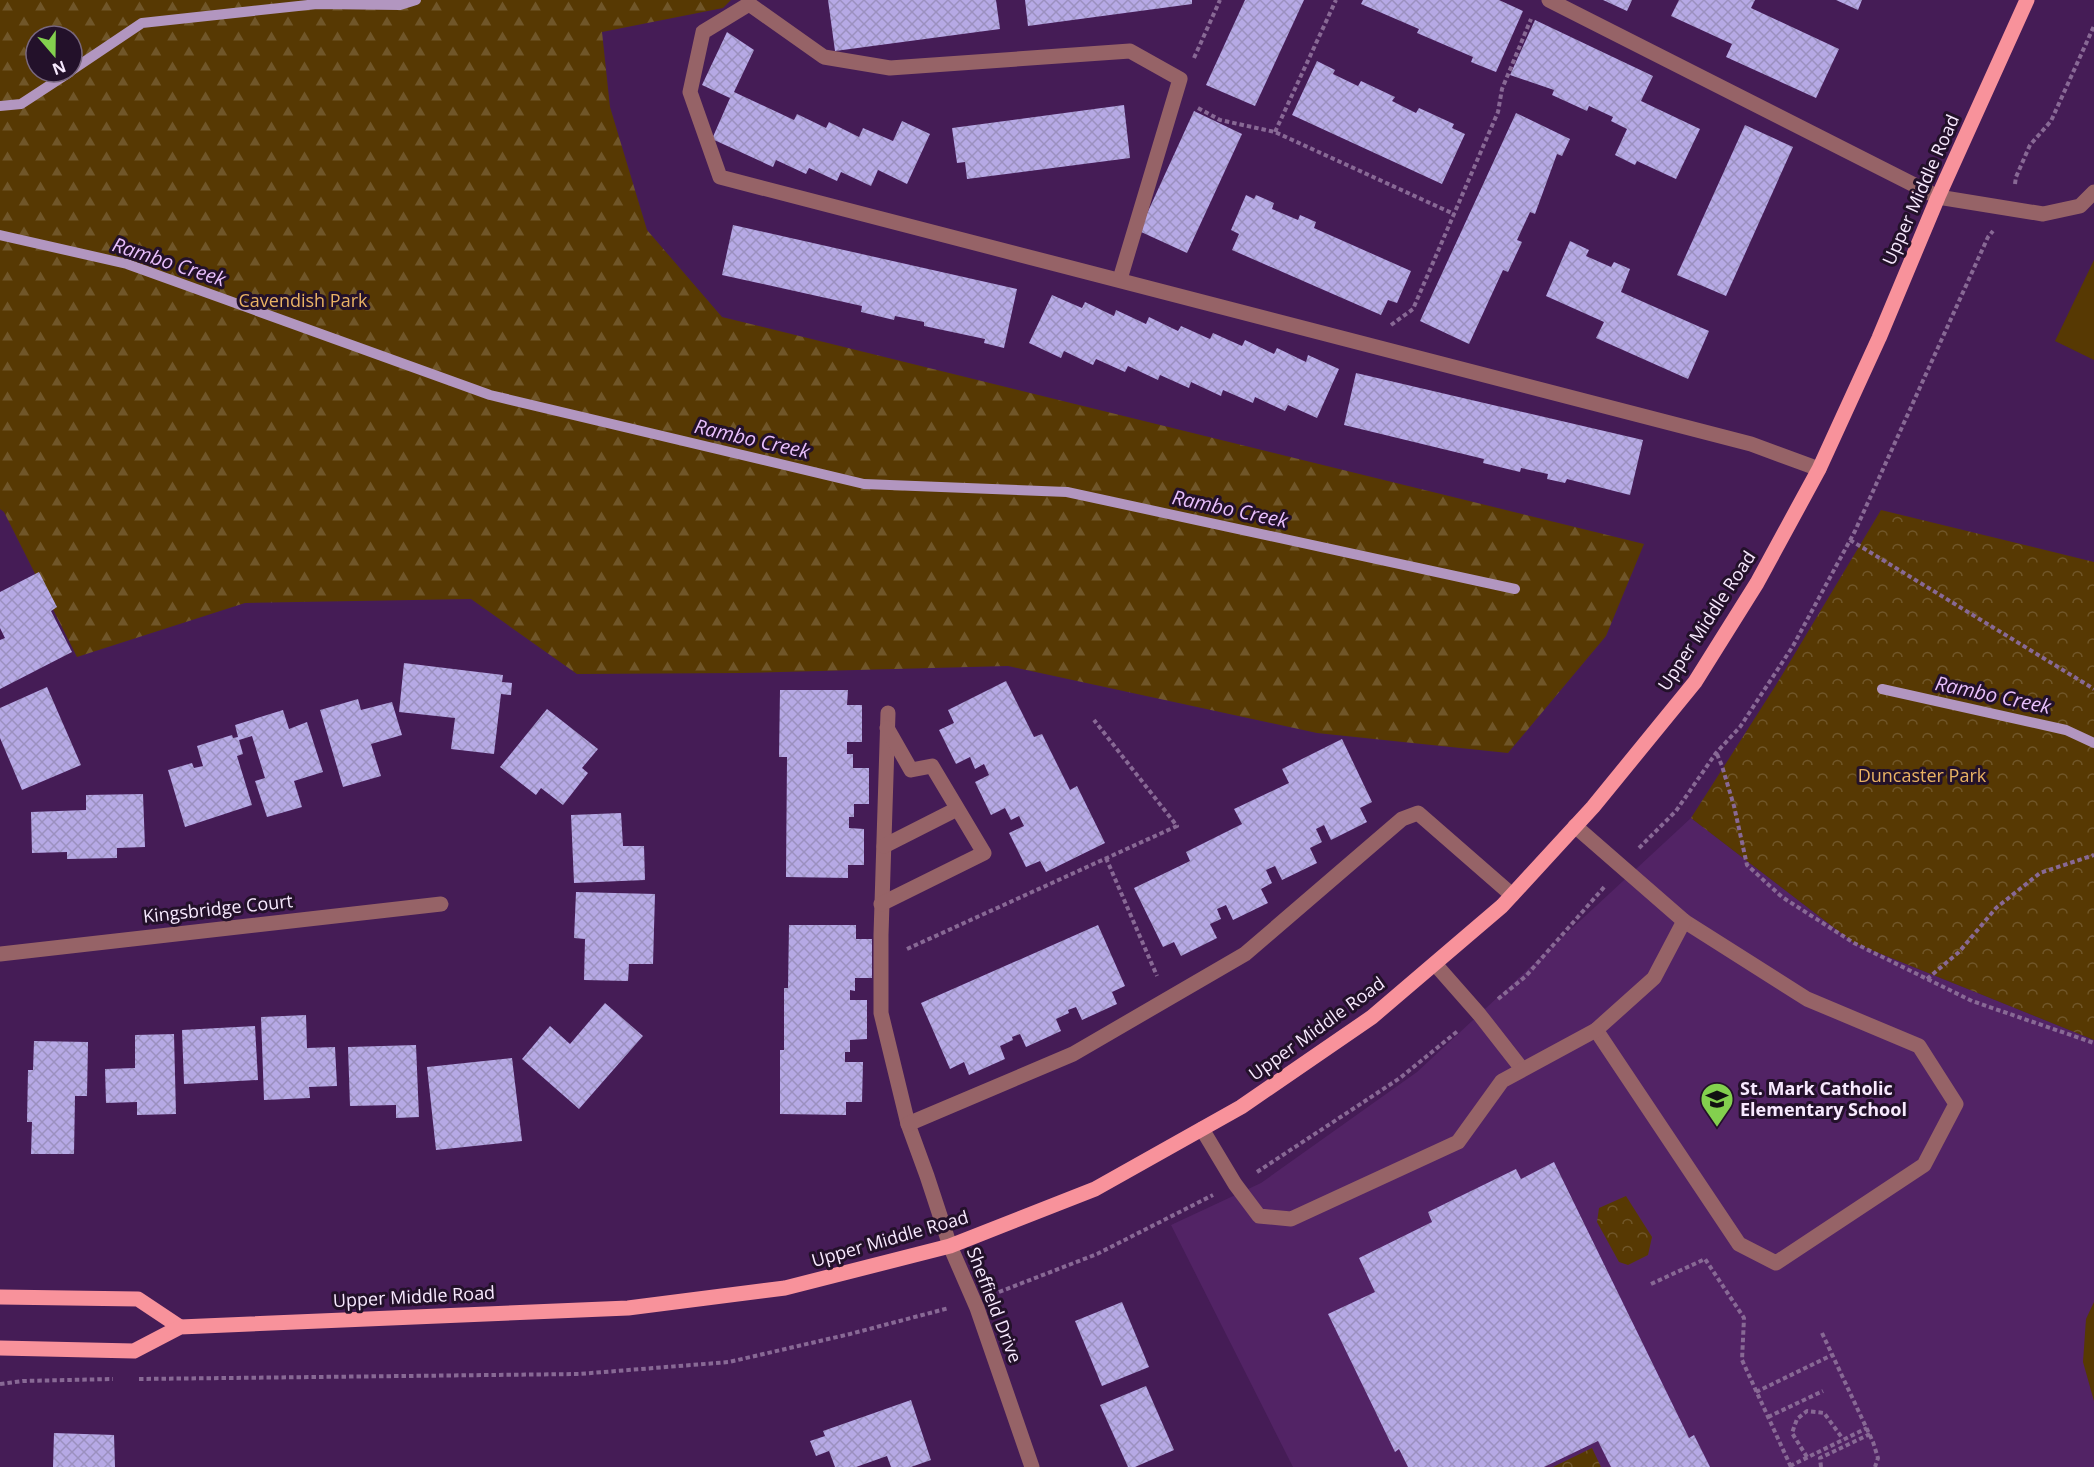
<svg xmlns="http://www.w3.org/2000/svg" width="2094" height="1467" viewBox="0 0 2094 1467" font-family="'Open Sans',sans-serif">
  <defs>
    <pattern id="forest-firs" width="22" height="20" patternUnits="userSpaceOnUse" patternTransform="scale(1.5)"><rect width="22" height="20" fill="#573903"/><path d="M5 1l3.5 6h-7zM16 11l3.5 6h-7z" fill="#705629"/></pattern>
    <pattern id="park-crowns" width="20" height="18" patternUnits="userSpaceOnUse" patternTransform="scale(1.5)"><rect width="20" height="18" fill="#573903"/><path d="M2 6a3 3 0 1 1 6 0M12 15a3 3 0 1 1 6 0" fill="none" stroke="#705629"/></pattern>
    <pattern id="building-cross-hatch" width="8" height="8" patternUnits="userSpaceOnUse" patternTransform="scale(1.5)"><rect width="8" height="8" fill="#b6a9e5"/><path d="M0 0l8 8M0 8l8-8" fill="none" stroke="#9b90bf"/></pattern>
  </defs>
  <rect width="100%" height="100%" fill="#451c56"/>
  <path fill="#522365" d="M1691,818L1854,943L2094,1040V1467H1293L1171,1225L1261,1183L1417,1072Z"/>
  <path fill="url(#forest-firs)" fill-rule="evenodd" d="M0,0H731L723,8L602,32L610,107L647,230L722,317L1644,544L1606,636L1508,753L1317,733L1008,666L741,673L577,674L471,599L245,603L77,657L4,512L0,509ZM36,36H72V72H36Z"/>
  <g fill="url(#park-crowns)">
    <path d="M1881,510L2094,562V1040L1854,943L1691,818L1776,685Z"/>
    <path d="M1626,1196L1652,1237L1648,1255L1628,1265L1619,1262L1597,1222L1599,1208Z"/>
    <path d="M1592,1448L1601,1467H1553Z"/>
  </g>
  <g fill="#573903">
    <path d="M2094,260V360L2055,341Z"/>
    <path d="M2094,1302V1401L2083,1362L2086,1319Z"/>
  </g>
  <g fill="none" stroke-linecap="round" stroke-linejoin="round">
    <g stroke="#b296c0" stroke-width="10">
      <path d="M72,70L142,23L317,4L400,5L416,0"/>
      <path d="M0,106L21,104L70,72"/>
      <path d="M0,235L127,264L490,395L864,484L1067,492L1515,589"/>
      <path d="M1882,689L2066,730L2094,743"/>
    </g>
  </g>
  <g fill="url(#building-cross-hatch)">
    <path d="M828,0H996L1000,29L835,51Z"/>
    <path d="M1025,0H1192V4L1028,26Z"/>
    <path d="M1245,0H1304L1255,106L1206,85Z"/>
    <path d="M1363,0H1499L1523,11L1496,72L1471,62L1473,57L1417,33L1419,29L1361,4Z"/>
    <path d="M1603,0H1632L1627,11Z"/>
    <path d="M1679,0H1755L1751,8L1839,49L1816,98L1726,57L1732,44L1671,16Z"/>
    <path d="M1836,0H1862L1858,10Z"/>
    <path d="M1535,20L1653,76L1641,101L1700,129L1676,179L1637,161L1635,165L1615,155L1627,129L1611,121L1613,117L1589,106L1587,111L1552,95L1554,90L1510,75Z"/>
    <path d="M727,32L754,50L734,92L794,120L797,114L826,128L829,122L859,137L863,128L893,141L902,121L930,134L907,184L878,170L871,186L841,172L837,181L809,168L806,174L776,160L773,167L712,139L730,98L702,85Z"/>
    <path d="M1317,61L1335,70L1333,74L1358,86L1361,81L1395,97L1392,101L1416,113L1419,108L1454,124L1452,128L1465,134L1442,184L1292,115Z"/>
    <path d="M1124,105L1130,158L967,179L965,162L957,163L952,128Z"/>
    <path d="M1194,111L1242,134L1187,253L1139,231Z"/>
    <path d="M1516,113L1570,139L1562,156L1557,154L1535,214L1530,212L1517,240L1522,242L1508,272L1503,270L1469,344L1420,321Z"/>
    <path d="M1745,125L1793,147L1726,296L1677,275Z"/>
    <path d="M1246,195L1254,199L1256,195L1274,203L1272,209L1298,220L1300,215L1316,222L1314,228L1411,271L1397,303L1388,300L1381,315L1232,250L1239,234L1231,230Z"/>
    <path d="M733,225L1017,289L1004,348L984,343L985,339L924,326V322L895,316L894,320L861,312L862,306L722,275Z"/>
    <path d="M1570,241L1589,250L1586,256L1611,267L1614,262L1630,269L1621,292L1709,331L1688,379L1596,338L1604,322L1546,296Z"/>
    <path d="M1052,295L1082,308L1085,302L1114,316L1116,310L1146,324L1149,317L1178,331L1181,326L1210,339L1213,333L1242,346L1245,340L1274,354L1277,348L1306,362L1308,355L1339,369L1317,418L1288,405L1285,411L1255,397L1253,403L1223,390L1221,396L1191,382L1189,388L1160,375L1158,380L1128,366L1125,372L1096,359L1093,365L1064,351L1061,358L1029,343Z"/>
    <path d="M1356,373L1643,440L1630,495L1567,479L1565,483L1547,479L1548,474L1521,468L1520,472L1483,463L1484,459L1344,425Z"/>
    <path d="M39,572L57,607L51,611L72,652L0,689V640L5,638L0,628V592Z"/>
    <path d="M404,663L503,675L502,682L512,683L511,695L501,694L494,754L451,749L455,718L399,712Z"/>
    <path d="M1006,681L1034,737L1042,734L1070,790L1077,786L1105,843L1046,872L1040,861L1026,867L1009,833L1024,826L1019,816L1011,820L1005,808L991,815L975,782L989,775L984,764L975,769L970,757L956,764L939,730L954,723L948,710Z"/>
    <path d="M47,687L81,765L22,790L0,738V708Z"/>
    <path d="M780,690H848L847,705H862V742H847V754H853V768H869V804H854V817H849V828L864,829V865H848V878L786,877L787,757H779Z"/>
    <path d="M358,699L361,710L392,702L402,735L371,744L381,776L343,787L320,710Z"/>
    <path d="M547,709L598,749L582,768L588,773L563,805L541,788L536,795L500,767Z"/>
    <path d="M283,710L289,729L307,722L323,772L294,781L302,807L267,817L255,781L265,778L252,736L239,740L243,754L237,756L252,805L185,827L168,770L192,763L194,768L203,766L197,746L232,735L233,738L238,737L235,725Z"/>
    <path d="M1342,739L1372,802L1360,808L1367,822L1331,840L1324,825L1316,829L1322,842L1310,848L1317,863L1282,880L1275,866L1266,870L1272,883L1261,889L1268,903L1233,920L1226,905L1217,909L1221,919L1210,924L1217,938L1181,956L1174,942L1163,947L1134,888L1190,861L1186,852L1242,824L1234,809L1289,783L1282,769Z"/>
    <path d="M143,794L145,847L117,848V858L67,859V852L32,853L31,812L86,810V795Z"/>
    <path d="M621,813L623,846H644L645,880L574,883L571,815Z"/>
    <path d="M576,892L655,894L653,964H629L628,981L584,980L585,939L574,938Z"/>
    <path d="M789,925H856V939H872V978H855V991L850,990V1000H867V1039L850,1040V1052H845V1062H863L862,1102H846V1115L780,1114V1050H784V988H788Z"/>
    <path d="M1098,925L1125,986L1112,992L1117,1004L1082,1020L1076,1007L1068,1010L1069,1013L1056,1019L1061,1031L1026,1047L1020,1034L1012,1037L1013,1040L1000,1046L1005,1059L969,1075L964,1062L950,1069L921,1003Z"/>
    <path d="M605,1003L643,1036L579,1109L522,1059L550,1026L570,1044Z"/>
    <path d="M306,1015L307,1048L335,1047L337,1086L309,1087L310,1098L264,1100L261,1017Z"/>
    <path d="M255,1026L258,1080L184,1084L182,1030Z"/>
    <path d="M174,1034L176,1114L137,1115V1102L106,1103L105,1069L135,1068V1035Z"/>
    <path d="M34,1041L88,1042L87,1096H75L74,1154H31L32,1122H27L28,1070H33Z"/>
    <path d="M416,1045L419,1117L396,1118V1105L350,1106L348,1047Z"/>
    <path d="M512,1058L522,1141L436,1150L427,1067Z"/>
    <path d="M1554,1162L1689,1438L1694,1435L1710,1467H1611L1598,1441L1544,1467H1408L1399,1449L1395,1452L1328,1314L1375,1292L1359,1258L1432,1222L1428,1212L1516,1169L1521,1179Z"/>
    <path d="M1122,1302L1149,1367L1102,1386L1075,1321Z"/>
    <path d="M1146,1386L1174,1450L1135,1467H1128L1100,1405Z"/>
    <path d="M911,1400L931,1460L911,1467H891L887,1456L856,1467H835L829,1451L816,1456L810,1441L825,1436L823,1431Z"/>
    <path d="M54,1433L114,1435L115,1467H53Z"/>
  </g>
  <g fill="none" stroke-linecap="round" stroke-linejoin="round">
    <g stroke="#886995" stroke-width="4" stroke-dasharray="4.5 3" stroke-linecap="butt">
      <path d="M1194,58L1220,0"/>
      <path d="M1198,108L1220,120L1275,132L1454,214"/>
      <path d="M1275,132L1336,0"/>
      <path d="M2015,184L2016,177L2030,145L2051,121L2094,26"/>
      <path d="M1391,325L1413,309L1498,112L1502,89L1531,19"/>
      <path d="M1850,540L2094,689"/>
      <path d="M1717,754L1722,766L1734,806L1747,865L1782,897L1854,943L1972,1001L2094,1043"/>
      <path d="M1639,848L1676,811L1716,753L1740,727L1793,646L1855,531L1988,237L1993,231"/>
      <path d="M1106,858L1157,976"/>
      <path d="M907,949L1177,826L1094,720"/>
      <path d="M1927,979L1959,952L1996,908L2040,873L2094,855"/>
      <path d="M1498,999L1526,976L1606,885"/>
      <path d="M1257,1172L1400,1078L1459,1030"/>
      <path d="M1651,1284L1705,1259L1744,1318L1742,1360L1791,1467"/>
      <path d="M999,1292L1097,1254L1213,1195"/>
      <path d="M1822,1333L1873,1442L1878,1458L1875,1467"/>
      <path d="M139,1379L579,1374L729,1362L850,1334L949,1308"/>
      <path d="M0,1384L23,1381L113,1379"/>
      <path d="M1756,1392L1832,1355"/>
      <path d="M1768,1417L1823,1391"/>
      <path d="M1807,1457L1792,1433L1797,1419L1807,1411L1824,1413L1843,1439"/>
      <path d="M1790,1466L1867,1428"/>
      <path d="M1821,1467L1820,1458L1870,1434"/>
    </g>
    <g stroke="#966367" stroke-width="15">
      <path d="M1549,0L1938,197L2043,214L2080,206L2094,192"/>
      <path d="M1120,279L1180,79L1130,51L890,68L824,57L749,4L703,32L690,92L720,177L1751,444L1819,469"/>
      <path d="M888,713L881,935V1013L908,1124L927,1176L950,1246L977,1308L1032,1467"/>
      <path d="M1575,826L1684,921L1807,999L1919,1046L1956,1104L1924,1165L1776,1263L1739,1244L1596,1030"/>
      <path d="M884,846L957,809"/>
      <path d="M881,904L984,853L932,766L911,770L887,728"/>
      <path d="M0,954L441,904"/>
      <path d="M1435,964L1479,1014L1522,1069"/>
      <path d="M908,1124L1073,1054L1245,954L1402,819L1418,813L1512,895"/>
      <path d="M1202,1129L1235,1184L1259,1216L1291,1219L1458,1142L1502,1081L1596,1030L1654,978L1684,921"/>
    </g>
    <g stroke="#f8929b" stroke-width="15">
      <path d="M0,1297L138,1299L180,1327"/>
      <path d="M0,1348L134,1351L180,1327L628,1308L785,1288L950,1246L1095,1189L1241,1107L1372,1017L1502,906L1593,807L1695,682L1757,583L1819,469L1879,338L1938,197L2027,0"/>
    </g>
  </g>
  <defs>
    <g id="school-pin" transform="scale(1.725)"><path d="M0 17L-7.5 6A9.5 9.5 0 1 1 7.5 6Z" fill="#83d04e" stroke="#23112a"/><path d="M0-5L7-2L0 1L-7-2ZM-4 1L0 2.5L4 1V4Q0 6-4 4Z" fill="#111"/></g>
  </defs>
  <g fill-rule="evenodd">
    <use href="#school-pin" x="1717" y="1099"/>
  </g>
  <g text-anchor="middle" stroke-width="6" stroke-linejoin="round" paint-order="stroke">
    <g font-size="18" fill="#f7e9fe" stroke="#23112a">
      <text transform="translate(1921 190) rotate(-66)" y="6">Upper Middle Road</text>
      <text transform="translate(1707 621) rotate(-57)" y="6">Upper Middle Road</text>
      <text transform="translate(218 909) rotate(-6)" y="6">Kingsbridge Court</text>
      <text transform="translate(1317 1029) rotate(-36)" y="6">Upper Middle Road</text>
      <text transform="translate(890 1239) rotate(-16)" y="6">Upper Middle Road</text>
      <text transform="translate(414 1297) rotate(-3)" y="6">Upper Middle Road</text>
      <text transform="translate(994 1305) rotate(69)" y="6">Sheffield Drive</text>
    </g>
    <g font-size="18" fill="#eab364" stroke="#23112a">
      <text x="303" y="307">Cavendish Park</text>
      <text x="1922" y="782">Duncaster Park</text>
    </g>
    <g font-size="18" font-weight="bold" fill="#f7e9fe" stroke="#23112a" text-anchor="start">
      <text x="1740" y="1095">St. Mark Catholic<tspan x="1740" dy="21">Elementary School</tspan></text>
    </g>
    <g font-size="20" font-style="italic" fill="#e8bffc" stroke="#23112a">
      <text transform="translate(169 262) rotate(18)" y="7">Rambo Creek</text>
      <text transform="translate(752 439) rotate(13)" y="7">Rambo Creek</text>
      <text transform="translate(1230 509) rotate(12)" y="7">Rambo Creek</text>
      <text transform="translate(1993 695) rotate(12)" y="7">Rambo Creek</text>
    </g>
  </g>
  <g transform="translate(54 54) rotate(160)"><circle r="28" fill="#23112a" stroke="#78677f" stroke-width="1.5"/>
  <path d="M0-4.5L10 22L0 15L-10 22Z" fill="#83d04e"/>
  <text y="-9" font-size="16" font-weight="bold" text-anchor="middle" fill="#f7e9fe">N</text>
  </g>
</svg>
